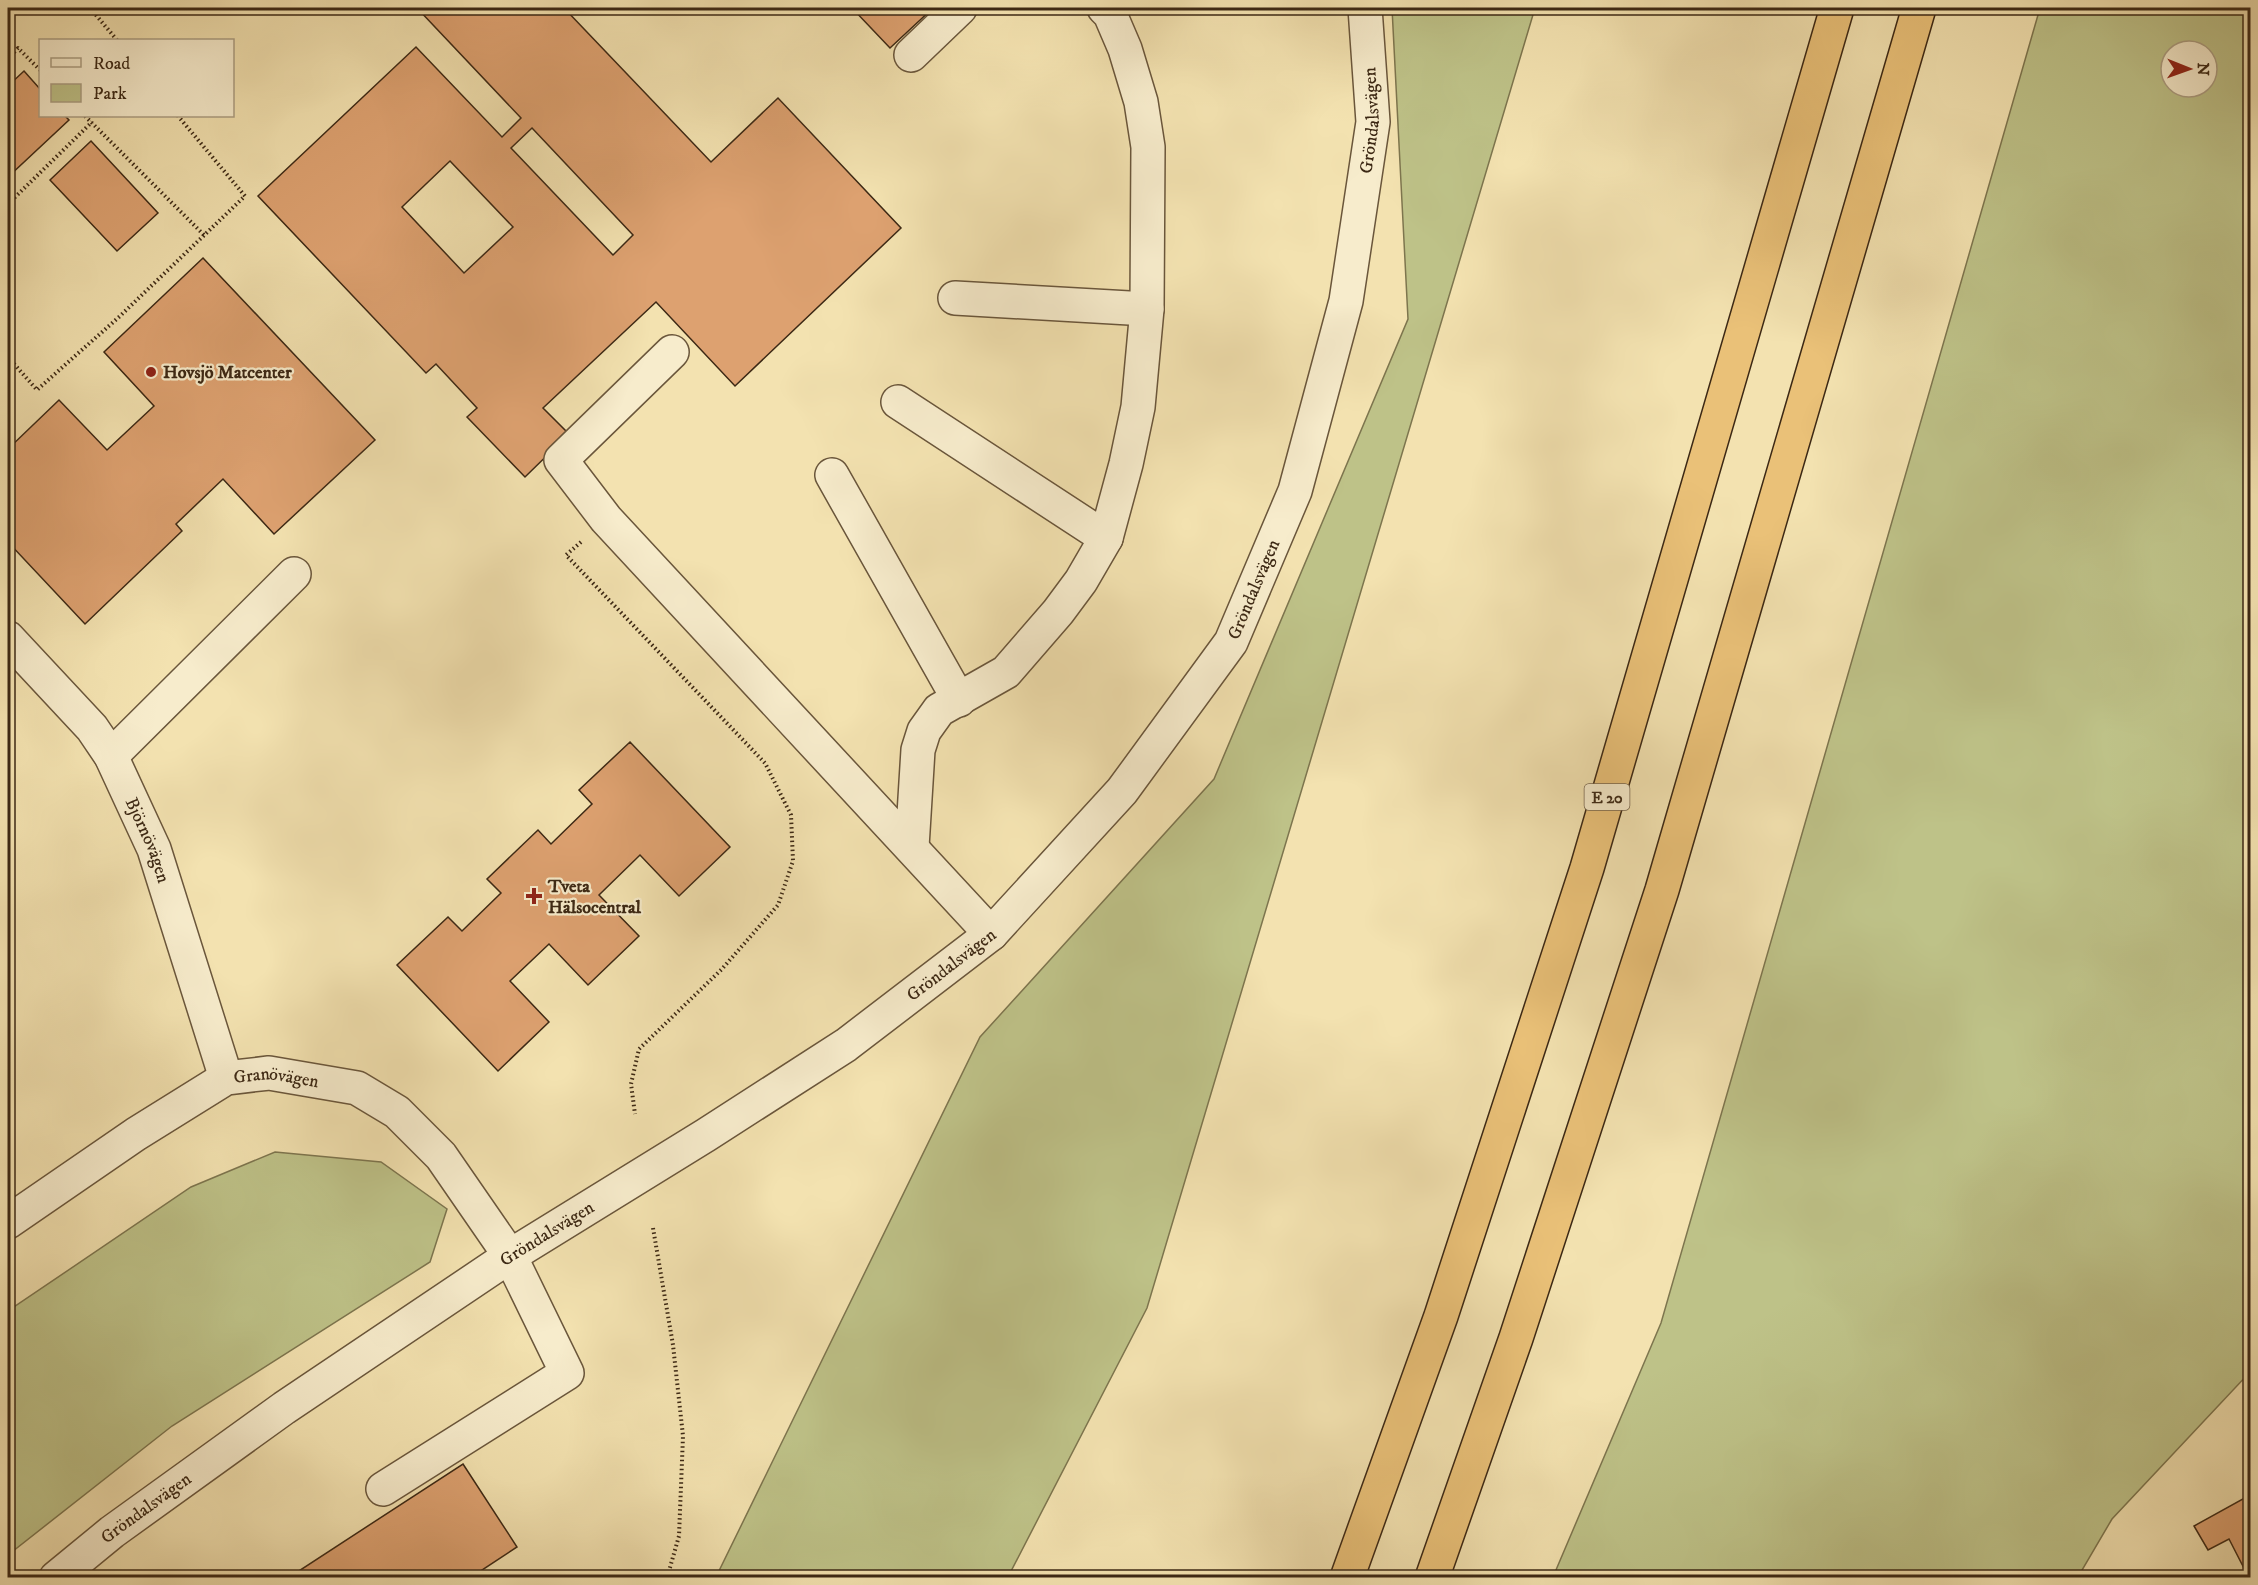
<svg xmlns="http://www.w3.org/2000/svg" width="2258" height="1585" viewBox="0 0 2258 1585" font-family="'IM FELL DW Pica',serif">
  <rect width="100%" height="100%" fill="#f3e2b0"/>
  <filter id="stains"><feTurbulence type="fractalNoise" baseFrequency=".00333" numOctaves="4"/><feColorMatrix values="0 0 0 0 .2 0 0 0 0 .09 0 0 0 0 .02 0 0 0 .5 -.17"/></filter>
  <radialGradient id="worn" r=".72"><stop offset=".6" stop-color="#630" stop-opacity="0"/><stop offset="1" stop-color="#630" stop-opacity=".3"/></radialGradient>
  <g fill="#bec288" stroke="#7d754e" stroke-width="1.5" fill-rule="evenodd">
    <path d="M1392,8H1535L1147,1308L1008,1577H716L980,1037L1214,779L1408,319Z"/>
    <path d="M2040,8H2250V1372L2112,1519L2078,1577H1553L1661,1323ZM2171,51H2207V87H2171Z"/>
    <path d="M275,1152L381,1162L447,1209L430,1262L172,1426L8,1555V1311L191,1187Z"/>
  </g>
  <g fill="#dda170" stroke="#3c2814" stroke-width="1.5" fill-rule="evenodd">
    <path d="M417,8H564L711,162L778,98L901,228L735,386L656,302L543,408L569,434L525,477L467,417L477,408L436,364L426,373L258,196L416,47L502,137L521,118ZM532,128L633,235L613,255L511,148ZM450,161L513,227L464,273L402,207Z"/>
    <path d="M852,8H933L890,48Z"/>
    <path d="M24,71L40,89V116H65L69,120L8,177V86Z"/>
    <path d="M91,141L158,213L117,251L50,180Z"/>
    <path d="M203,258L375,440L274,534L223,479L176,524L182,531L85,624L8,542V449L59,400L107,450L154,406L104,352Z"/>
    <path d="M630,742L730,847L679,896L640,855L599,895L639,936L588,985L549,944L510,981L549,1022L498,1071L397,965L448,917L462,931L501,893L487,879L538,830L551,844L592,804L579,790Z"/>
    <path d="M463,1464L517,1547L470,1578H288Z"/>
    <path d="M2250,1495V1578H2249L2229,1539L2208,1550L2194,1526Z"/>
  </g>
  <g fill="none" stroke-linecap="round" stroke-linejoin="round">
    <g stroke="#6a563b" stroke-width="36">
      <g id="minor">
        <path d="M911,55L960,8"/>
        <path d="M955,298L1147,309"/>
        <path d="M672,352L561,460L606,519L991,934"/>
        <path d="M898,402L1106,538"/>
        <path d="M832,475L959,700"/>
        <path id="s1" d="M8,638L92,728L111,756L154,849L226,1078"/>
        <path d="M111,756L294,574"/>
        <path d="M912,847L918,750L924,731L939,710L1006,672L1058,612L1081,581L1106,538L1126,464L1138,407L1147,309L1148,147L1141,102L1125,49L1110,14L1104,8"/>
        <path id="s2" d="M8,1222L136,1134L226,1078L269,1073L357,1088L397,1112L441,1156L510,1256L567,1373L383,1489"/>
        <path id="s3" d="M56,1578L112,1532L284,1408L510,1256L706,1135L846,1045L991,934L1122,791L1231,642L1295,491L1346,301L1373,122L1365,8"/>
      </g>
    </g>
    <g stroke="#3c2814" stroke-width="36">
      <g id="highway">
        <path d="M1347,1578L1441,1316L1587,868L1837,8"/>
        <path d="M1432,1578L1516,1338L1662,890L1919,8"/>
      </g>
    </g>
    <g stroke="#3c2814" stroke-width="4" stroke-dasharray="1.5 3" stroke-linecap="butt">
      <path d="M90,8L117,40"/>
      <path d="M8,59L18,48L40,70"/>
      <path d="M85,116L204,235"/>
      <path d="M8,204L92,122"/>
      <path d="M8,357L37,390L120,316L245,196L178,116"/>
      <path d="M581,542L566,555L765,763L791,815L793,861L778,905L722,969L639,1049L631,1084L635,1114"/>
      <path d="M653,1228L673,1345L683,1436L679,1536L667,1578"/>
    </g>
    <use href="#minor" stroke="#f7eccc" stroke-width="33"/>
    <use href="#highway" stroke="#eac178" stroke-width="33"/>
  </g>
  <g fill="#8f2418" stroke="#f7eccc" stroke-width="2">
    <circle cx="151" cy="372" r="6"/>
    <path d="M531 887h6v6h6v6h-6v6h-6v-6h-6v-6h6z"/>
  </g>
  <g text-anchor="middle" stroke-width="4.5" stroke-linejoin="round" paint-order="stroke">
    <rect fill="#f7eccc" stroke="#74634b" stroke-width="1.5" x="1584.5" y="784" width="45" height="26" rx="4.5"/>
    <g font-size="16" font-weight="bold" fill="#3c2814">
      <text x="1607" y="803">E 20</text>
    </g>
    <g font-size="18" fill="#3c2814" stroke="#f7eccc">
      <text dy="6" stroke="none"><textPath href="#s3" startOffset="2058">Gröndalsvägen</textPath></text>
      <text dy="6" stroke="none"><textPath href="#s3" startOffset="1572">Gröndalsvägen</textPath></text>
      <text dy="6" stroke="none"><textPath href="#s1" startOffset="249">Björnövägen</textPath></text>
      <text dy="6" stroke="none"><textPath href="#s3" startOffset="1086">Gröndalsvägen</textPath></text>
      <text dy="6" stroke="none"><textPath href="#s2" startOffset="312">Granövägen</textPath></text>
      <text dy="6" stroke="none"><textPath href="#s3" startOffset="600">Gröndalsvägen</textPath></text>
      <text dy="6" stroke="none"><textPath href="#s3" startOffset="114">Gröndalsvägen</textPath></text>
    </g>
    <g font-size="18" font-weight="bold" fill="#3c2814" stroke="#f7eccc" text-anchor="start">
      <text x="163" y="378">Hovsjö Matcenter</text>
      <text x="548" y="892">Tveta<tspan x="548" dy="21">Hälsocentral</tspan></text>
    </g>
  </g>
  <rect width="2258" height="1585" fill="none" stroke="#f3e2b0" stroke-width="30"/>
  <rect x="9" y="9" width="2240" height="1567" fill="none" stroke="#3c2814" stroke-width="3"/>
  <rect x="15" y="15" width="2228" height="1555" fill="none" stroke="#3c2814" stroke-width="1.5"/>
  <rect x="39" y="39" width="195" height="78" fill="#f7eccc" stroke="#ac9e82" stroke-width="1.5"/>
  <rect x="51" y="58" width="30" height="9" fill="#f7eccc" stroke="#ac9e82" stroke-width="1.5"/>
  <text x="93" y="69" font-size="18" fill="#3c2814">Road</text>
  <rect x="51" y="84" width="30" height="18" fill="#bec288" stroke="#ac9e82" stroke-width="1.5"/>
  <text x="93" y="99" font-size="18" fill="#3c2814">Park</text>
  <g transform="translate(2189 69) rotate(91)"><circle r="28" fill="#f7eccc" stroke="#ac9e82" stroke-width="1.5"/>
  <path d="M0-4.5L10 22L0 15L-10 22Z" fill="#8f2418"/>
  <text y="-9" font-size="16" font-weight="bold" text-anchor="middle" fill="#3c2814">N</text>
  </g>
  <rect width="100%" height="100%" filter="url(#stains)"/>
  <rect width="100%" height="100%" fill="url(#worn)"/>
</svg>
